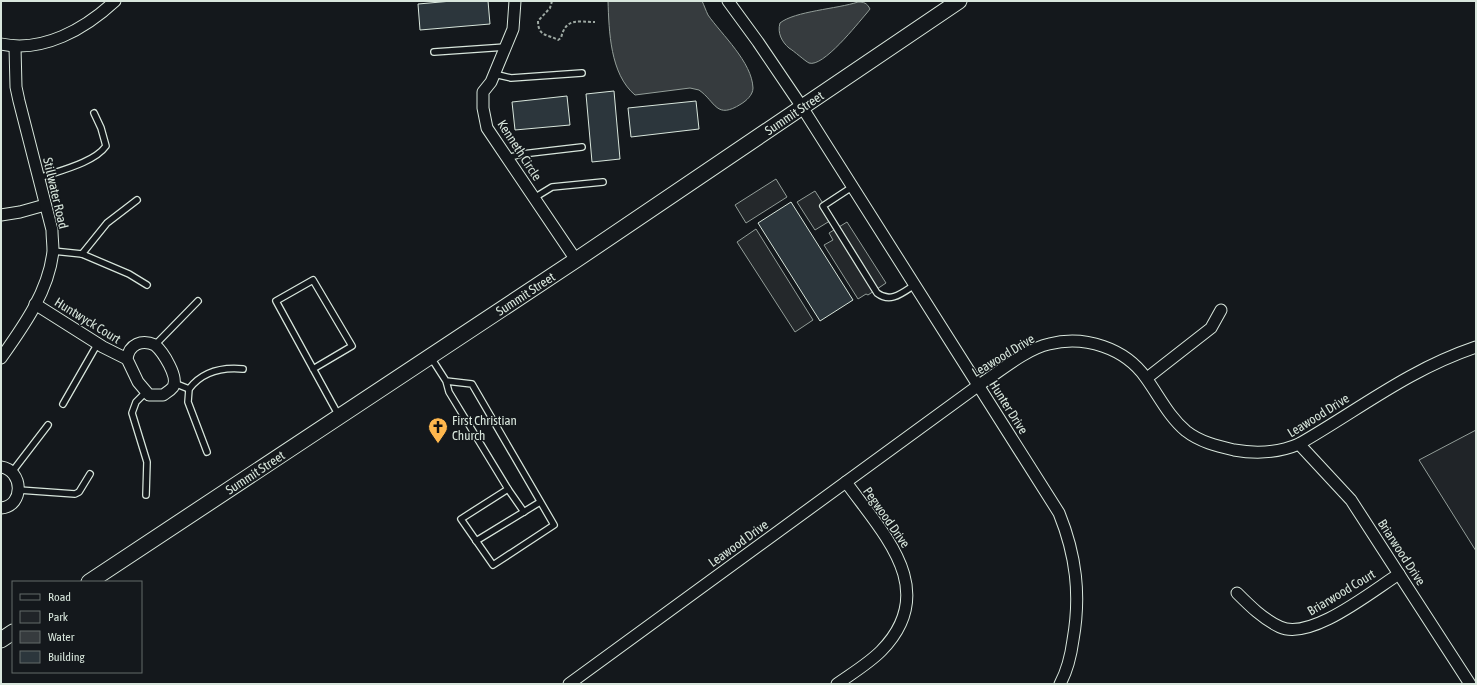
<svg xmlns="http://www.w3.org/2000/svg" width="1477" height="685" viewBox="0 0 1477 685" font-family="'Asap Condensed',sans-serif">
  <rect width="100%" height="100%" fill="#14181c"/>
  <path fill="#202428" stroke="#939e99" d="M1476,430V551L1419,460Z"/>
  <g fill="#24282b" stroke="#939e99">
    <path d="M776,179L787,197L746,223L735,205Z"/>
    <path d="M815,191L833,219L815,230L797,202Z"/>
    <path d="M847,222L886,283L868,295L866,294L858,299L824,245L833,240L829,233Z"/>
    <path d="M756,229L813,320L795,332L737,242Z"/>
  </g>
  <g fill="#363b3e" stroke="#939e99">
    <path d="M608,1H702C704,5 706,11 708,15C722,35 752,62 753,88C753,95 746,101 741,104C716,120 716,102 699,90L690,88L635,95C610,74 609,31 608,1Z"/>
    <path d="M858,2C864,2 867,3 870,9L866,14C858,23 823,68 809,63C805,61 794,51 789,48C782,42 777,33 780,23C795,11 837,9 858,2Z"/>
  </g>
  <g fill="#2c363c" stroke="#d8e6dc">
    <path d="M452,1H488L490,24L420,30L418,4Z"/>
    <path d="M614,91L620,159L592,162L586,94Z"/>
    <path d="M567,96L570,125L515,130L512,102Z"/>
    <path d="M696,101L699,129L631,137L628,108Z"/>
    <path d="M791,202L853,300L820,321L758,223Z"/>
  </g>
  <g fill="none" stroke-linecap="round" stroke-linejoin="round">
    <g stroke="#d8e6dc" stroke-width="8">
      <g id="lane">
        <path d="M434,52L506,47"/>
        <path d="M494,74L511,78L582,73"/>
        <path d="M507,158L522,154L582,147"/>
        <path d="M39,178C58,171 94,163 106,146L101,128L94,113"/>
        <path d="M852,187L823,206L877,293C890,303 901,294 913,286"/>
        <path d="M534,198L552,187L603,182"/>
        <path d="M53,251L82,254L129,274L147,285"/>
        <path d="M82,254L107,223L137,200"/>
        <path d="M155,345L198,301"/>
        <path d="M430,356L446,381L472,384L554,525L493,565L461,519L508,489L449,392L446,381"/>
        <path d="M313,369L352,346L313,280L276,301L339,416"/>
        <path d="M174,383L189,389"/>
        <path d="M146,392L136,402L132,413L147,462L146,495"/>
        <path d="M63,404L98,343"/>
        <path d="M207,452L188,402L189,389C202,372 222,367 243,369"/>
        <path d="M12,472L48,425"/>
        <path d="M508,489L524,512"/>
        <path d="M19,490L75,494L79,492L90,474"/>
        <path d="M476,541L540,502"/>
      </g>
    </g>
    <g stroke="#d8e6dc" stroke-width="13">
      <g id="street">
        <path d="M515,1L513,29L491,82L483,92V108L487,128L576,260"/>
        <path d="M728,1L758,42L802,107L1059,513C1076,555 1081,595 1073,640C1071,655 1067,671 1060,684"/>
        <path d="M1,44C43,53 85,29 115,1"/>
        <path d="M1,215L20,212L45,205"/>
        <path d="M35,304L103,347L127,359L138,382L149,395H163C166,393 170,391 173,387C179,377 163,352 155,345C142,339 129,344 127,359"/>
        <path d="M1,358C23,327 49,291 53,251C53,244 52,237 52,230L19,101L16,87L15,47"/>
        <path d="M1147,378L1211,328L1221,310"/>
        <path d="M1299,444L1351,500L1470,684"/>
        <path d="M1,467C23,470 25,506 1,508"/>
        <path d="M1237,593C1250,606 1263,619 1280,627C1311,641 1372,591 1399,574"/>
        <path d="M569,684L979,385C999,372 1026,349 1049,344C1085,335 1125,348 1146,378C1159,396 1169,417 1186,431C1200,442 1217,446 1234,450C1257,454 1278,453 1299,444C1360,409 1408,370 1476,347"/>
        <path d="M837,684C851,674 868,664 881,651C941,590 883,534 846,482"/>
      </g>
    </g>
    <g stroke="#d8e6dc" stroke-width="17">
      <g id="secondary">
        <path id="s1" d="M89,582L576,260L959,1"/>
        <path d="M1,640L13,632"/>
      </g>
    </g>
    <path stroke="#9da8a2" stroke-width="2" stroke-dasharray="3 2" stroke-linecap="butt" d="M552,1L550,8L538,21C538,37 548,34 558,40L561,38C566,17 578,22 595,22"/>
    <use href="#lane" stroke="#14181c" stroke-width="5.5"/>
    <use href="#street" stroke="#14181c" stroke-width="11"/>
    <use href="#secondary" stroke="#14181c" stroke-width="15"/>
  </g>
  <defs>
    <g id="church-pin" transform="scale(1)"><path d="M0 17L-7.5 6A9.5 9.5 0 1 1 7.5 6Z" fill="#ffb74d" stroke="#14181c"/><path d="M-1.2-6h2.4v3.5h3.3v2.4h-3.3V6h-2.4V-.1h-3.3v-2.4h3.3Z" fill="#111"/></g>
  </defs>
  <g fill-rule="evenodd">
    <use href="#church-pin" x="438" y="427"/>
  </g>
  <g text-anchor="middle" stroke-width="3" stroke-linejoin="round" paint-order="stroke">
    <g font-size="13" fill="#d8e6dc" stroke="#14181c">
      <text dy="5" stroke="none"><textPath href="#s1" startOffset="847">Summit Street</textPath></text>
      <text transform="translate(520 150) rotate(57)" y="5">Kenneth Circle</text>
      <text transform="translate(56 193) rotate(77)" y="5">Stillwater Road</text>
      <text dy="5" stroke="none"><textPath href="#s1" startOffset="523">Summit Street</textPath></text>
      <text transform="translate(88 320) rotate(32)" y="5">Huntwyck Court</text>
      <text transform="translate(1003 355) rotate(-31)" y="5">Leawood Drive</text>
      <text transform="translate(1009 407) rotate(58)" y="5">Hunter Drive</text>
      <text transform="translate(1318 415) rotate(-32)" y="5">Leawood Drive</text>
      <text dy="5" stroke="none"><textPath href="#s1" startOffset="199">Summit Street</textPath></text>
      <text transform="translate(887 517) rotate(55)" y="5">Pegwood Drive</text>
      <text transform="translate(738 543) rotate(-36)" y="5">Leawood Drive</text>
      <text transform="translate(1402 552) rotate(57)" y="5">Briarwood Drive</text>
      <text transform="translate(1341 592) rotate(-31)" y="5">Briarwood Court</text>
    </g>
    <g font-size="13" fill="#d8e6dc" stroke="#14181c" text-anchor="start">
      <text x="452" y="425">First Christian<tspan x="452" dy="15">Church</tspan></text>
    </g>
  </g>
  <rect width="1477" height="685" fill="none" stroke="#d8e6dc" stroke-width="4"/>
  <rect x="12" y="581" width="130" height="92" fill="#14181c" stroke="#626a69"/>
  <rect x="20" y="594" width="20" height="6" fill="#14181c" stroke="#626a69"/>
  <text x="48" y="601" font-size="12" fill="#d8e6dc">Road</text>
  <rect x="20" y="611" width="20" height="12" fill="#202428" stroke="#626a69"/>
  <text x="48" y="621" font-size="12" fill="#d8e6dc">Park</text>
  <rect x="20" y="631" width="20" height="12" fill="#363b3e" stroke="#626a69"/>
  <text x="48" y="641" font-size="12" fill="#d8e6dc">Water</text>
  <rect x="20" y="651" width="20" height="12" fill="#2c363c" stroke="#626a69"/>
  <text x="48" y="661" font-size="12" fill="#d8e6dc">Building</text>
</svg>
